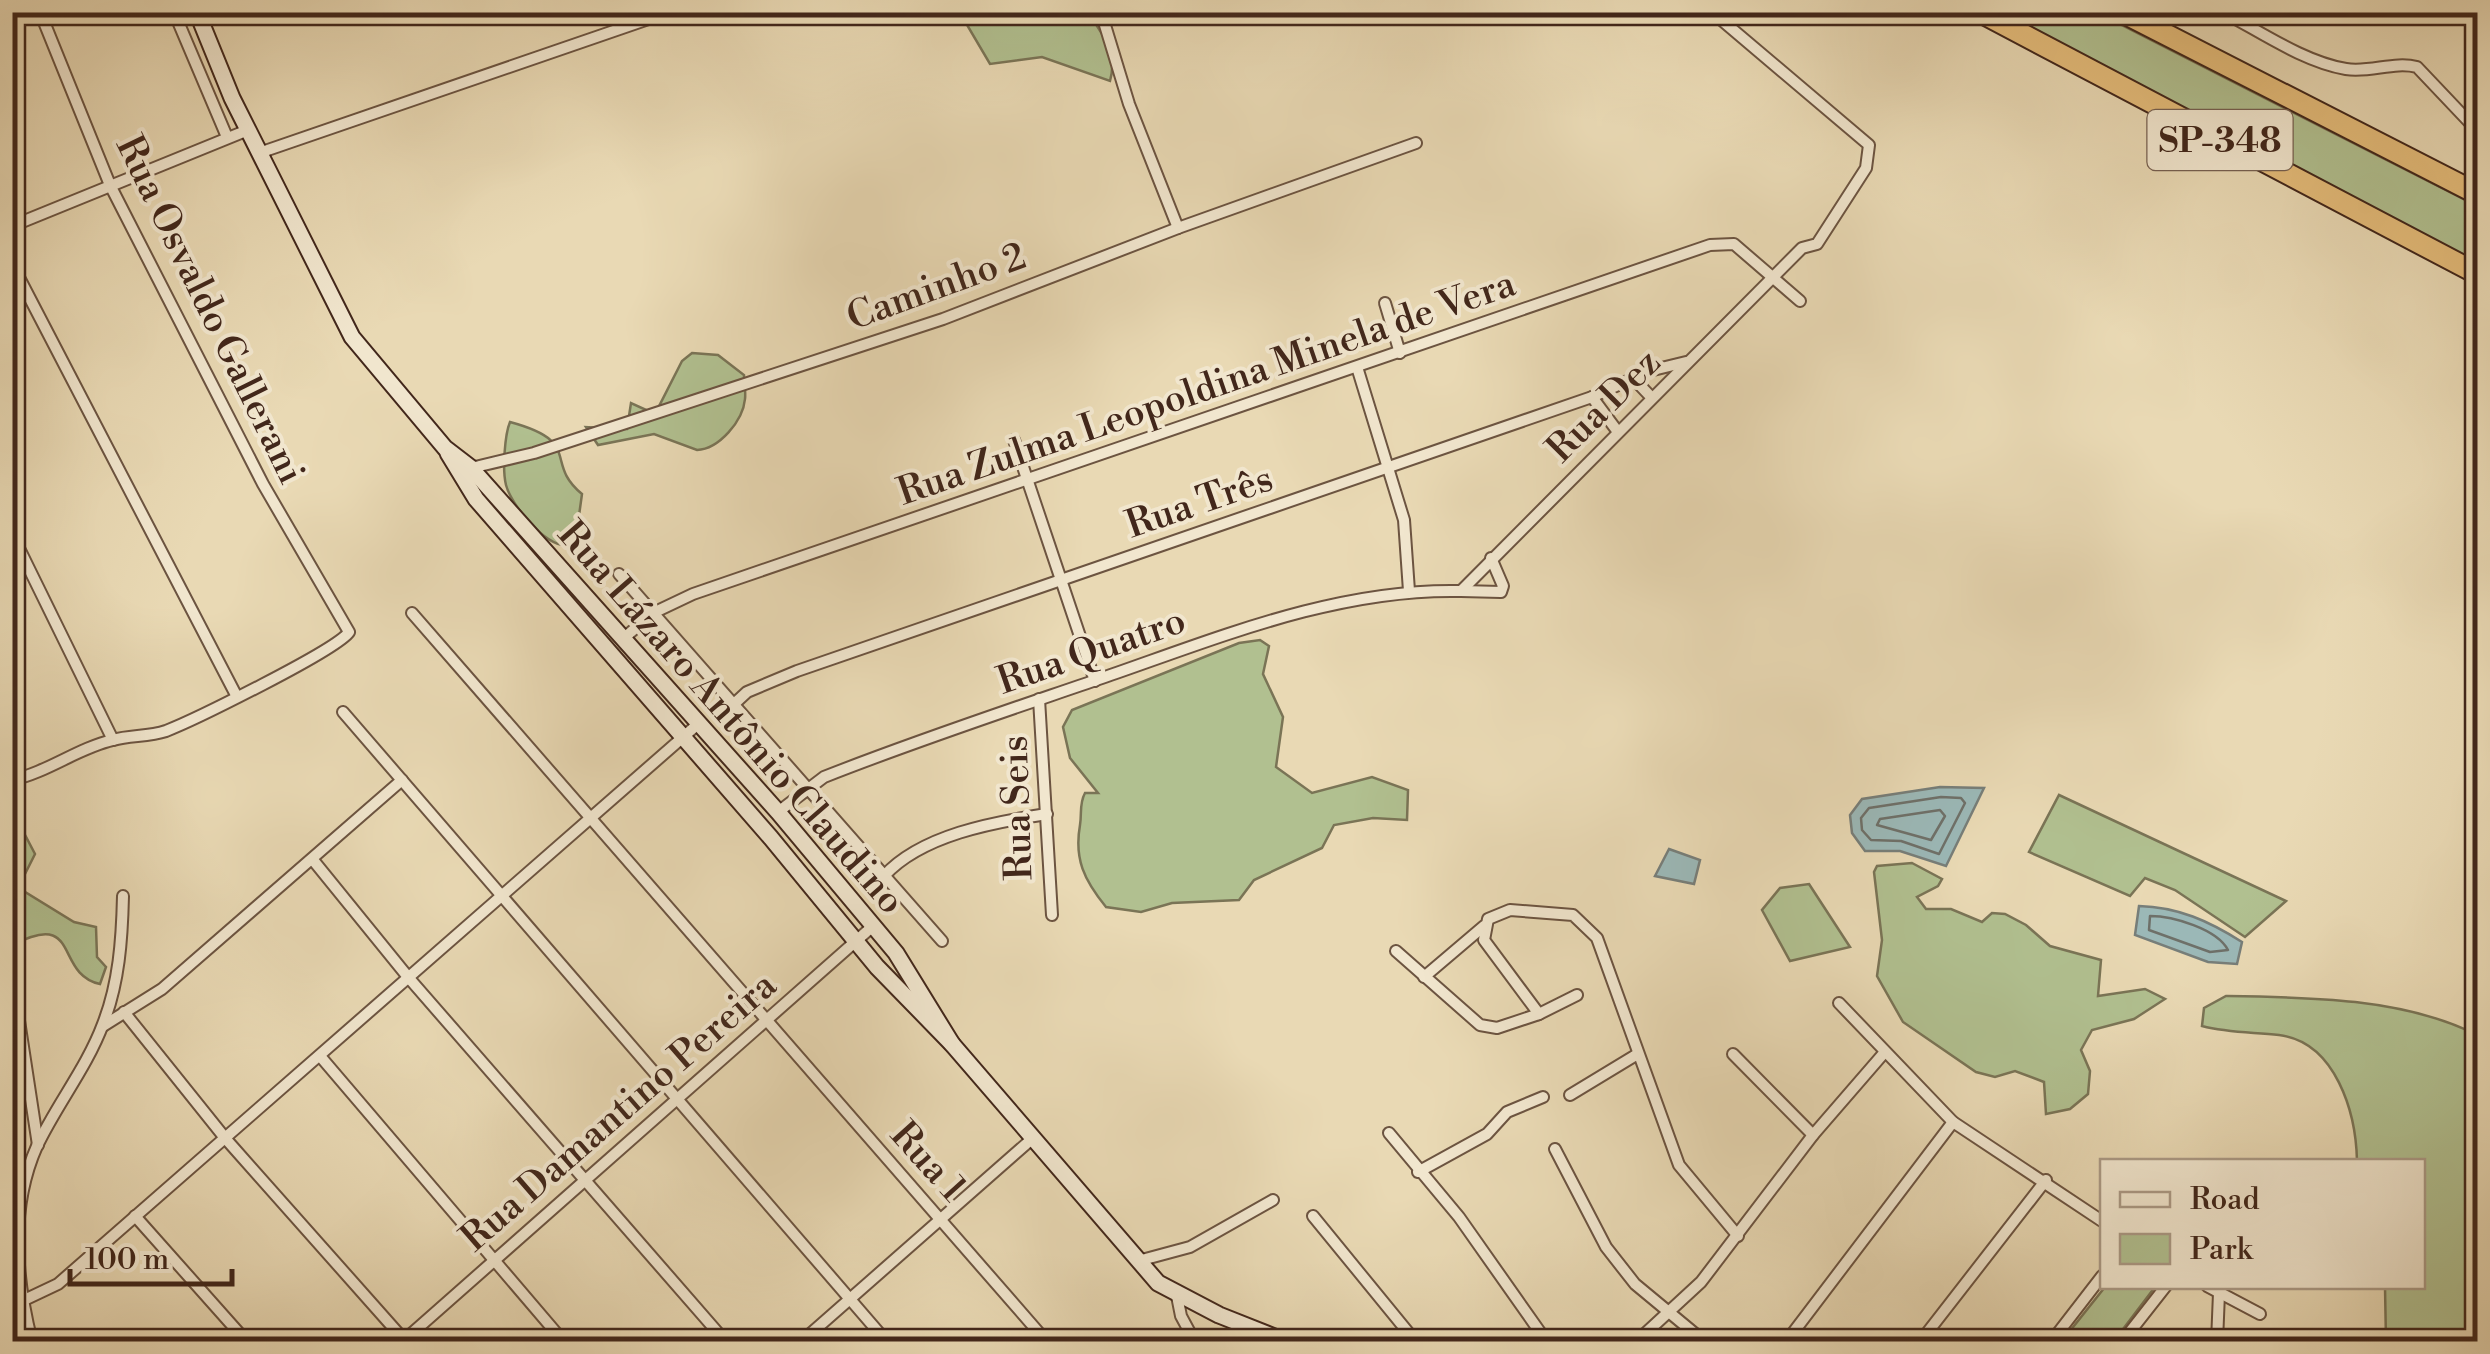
<svg xmlns="http://www.w3.org/2000/svg" width="2490" height="1354" viewBox="0 0 2490 1354" font-family="'Libre Bodoni',serif">
  <rect width="100%" height="100%" fill="#e9d9b4"/>
  <filter id="stains"><feTurbulence type="fractalNoise" baseFrequency=".002" numOctaves="4"/><feColorMatrix values="0 0 0 0 .2 0 0 0 0 .09 0 0 0 0 .02 0 0 0 .5 -.17"/></filter>
  <radialGradient id="worn" r=".72"><stop offset=".6" stop-color="#630" stop-opacity="0"/><stop offset="1" stop-color="#630" stop-opacity=".3"/></radialGradient>
  <g fill="#b1c090" stroke="#7a7456" stroke-width="2.5">
    <path d="M960,13H1088C1103,34 1118,54 1110,81L1042,57L990,64Z"/>
    <path d="M2002,13H2098L2477,206V264Z"/>
    <path d="M692,353L718,355L744,375C744,383 746,392 745,399C743,421 719,449 697,450L654,434L598,445L586,427L627,429L631,403L655,414L682,361Z"/>
    <path d="M510,422C584,442 543,462 582,494L577,530L566,545C545,546 511,505 506,485C502,469 505,434 510,422Z"/>
    <path d="M1260,640L1269,646L1263,674L1283,717L1276,767L1312,793L1372,777L1408,790L1407,820L1373,818L1334,825L1322,848L1254,880L1239,900L1172,903L1141,912L1106,907C1084,880 1074,859 1080,825C1082,813 1079,804 1085,793H1098L1070,758L1063,727L1072,710L1239,643Z"/>
    <path d="M2059,795L2286,901L2245,937L2175,890L2145,878L2130,896L2029,852Z"/>
    <path d="M12,810L35,854L22,880V890L74,922L96,927L97,957L106,967L100,984C54,974 81,909 13,945Z"/>
    <path d="M1912,863L1942,879L1938,886L1917,897L1926,909H1951L1982,922L1992,913L2005,914L2026,925L2050,946L2101,960L2098,996L2145,989L2165,999L2134,1019L2092,1030L2081,1050L2090,1071L2088,1094L2070,1109L2046,1114L2044,1082L2015,1071L1995,1077L1976,1072L1903,1022L1877,976L1882,940L1874,872L1877,866Z"/>
    <path d="M1809,884L1850,947L1790,961L1762,910L1780,888Z"/>
    <path d="M2226,996C2306,997 2405,998 2477,1035L2478,1327L2472,1341H2386L2385,1287L2422,1286V1162L2357,1161C2356,1113 2336,1042 2279,1035C2252,1032 2229,1033 2202,1026L2204,1008Z"/>
    <path d="M2105,1287H2155L2114,1341H2062Z"/>
  </g>
  <g fill="#9bb8b7" stroke="#777e79" stroke-width="2.5">
    <path d="M1940,787L1984,788L1946,866L1900,851H1865L1852,833L1850,815L1862,799Z"/>
    <path d="M1669,849L1700,860L1694,884L1655,876Z"/>
    <path d="M2139,906C2178,907 2209,921 2242,942L2237,964L2208,962L2135,935Z"/>
  </g>
  <g fill="none" stroke-linecap="round" stroke-linejoin="round">
    <g stroke="#6e7069" stroke-width="2.5">
      <path d="M1941,797L1961,798L1965,803L1939,854L1901,841L1871,840L1862,830L1861,818L1869,808Z"/>
      <path d="M1940,810L1945,816L1931,840L1877,825L1880,819Z"/>
      <path d="M2150,916C2173,916 2217,929 2228,950L2210,952L2149,930Z"/>
    </g>
    <g stroke="#6c5441" stroke-width="14">
      <g id="minor">
        <path d="M174,12L227,137"/>
        <path d="M1101,12L1129,104L1178,228"/>
        <path d="M2223,12C2261,32 2304,62 2346,69C2370,73 2394,61 2417,67L2472,125"/>
        <path d="M259,153L669,12"/>
        <path d="M12,226L248,130"/>
        <path d="M12,264L236,695"/>
        <path d="M1385,303L1400,353"/>
        <path d="M1357,367L1404,520L1409,591"/>
        <path d="M1633,378L1652,398"/>
        <path d="M1592,397L1618,432"/>
        <path d="M1014,440L1095,681"/>
        <path d="M471,468L534,453L943,319L1178,228L1416,143"/>
        <path d="M12,534L113,740"/>
        <path d="M619,574L942,941"/>
        <path d="M1461,591L1501,592L1503,586L1491,558"/>
        <path d="M412,613L1047,1342"/>
        <path d="M624,638L653,613L693,594L1710,245L1734,244L1800,301"/>
        <path d="M1039,699L1052,915"/>
        <path d="M734,704L747,692L797,671L1592,397L1649,371L1686,362"/>
        <path d="M343,712L887,1342"/>
        <path d="M12,780C48,772 78,748 113,740C130,735 148,737 166,731C192,721 337,650 349,632L263,484L110,185L40,12"/>
        <path d="M778,812L824,777C915,741 1009,710 1102,678C1218,638 1337,588 1461,591L1802,248L1817,244L1866,168L1869,145L1712,12"/>
        <path d="M313,860L408,977L726,1342"/>
        <path d="M884,876C921,835 994,822 1047,814"/>
        <path d="M1396,951L1480,1025L1497,1028L1539,1014"/>
        <path d="M1424,977L1484,926"/>
        <path d="M1577,995L1539,1014L1484,940L1488,919L1510,910L1573,915L1597,938L1679,1165L1738,1236"/>
        <path d="M1839,1003L1953,1122L2102,1221"/>
        <path d="M124,1012L225,1138L406,1342"/>
        <path d="M18,1014L38,1145"/>
        <path d="M103,1026L162,989L402,780"/>
        <path d="M1733,1054L1813,1135"/>
        <path d="M320,1056L564,1342"/>
        <path d="M1570,1095L1636,1055"/>
        <path d="M1389,1133L1459,1217L1547,1342"/>
        <path d="M1555,1149L1606,1247L1635,1284L1705,1342"/>
        <path d="M1418,1172L1487,1134L1507,1112L1543,1097"/>
        <path d="M135,1216L247,1342"/>
        <path d="M1313,1216L1416,1342"/>
        <path d="M1138,1261L1190,1247L1273,1200"/>
        <path d="M2207,1286L2260,1314"/>
        <path d="M1177,1296L1181,1316L1195,1342"/>
        <path d="M20,1302L58,1284L698,724"/>
        <path d="M32,1342C16,1278 9,1209 37,1146C57,1104 87,1067 103,1024C119,983 122,940 123,896"/>
        <path d="M402,1342L873,926"/>
        <path d="M801,1342L1033,1138"/>
        <path d="M1636,1342L1701,1282L1813,1135L1884,1053"/>
        <path d="M1786,1342L1953,1122"/>
        <path d="M1920,1342L2046,1180"/>
        <path d="M2051,1342L2102,1276"/>
        <path d="M2122,1342L2166,1286"/>
        <path d="M2217,1342L2219,1293"/>
      </g>
    </g>
    <g stroke="#42271b" stroke-width="19">
      <g id="secondary">
        <path d="M197,12L232,98L352,337L445,448L471,468L778,812L896,953L952,1044"/>
        <path d="M175,13V12"/>
        <path d="M448,453L476,499L771,838L877,967L952,1044L1158,1283L1219,1315L1287,1342"/>
      </g>
    </g>
    <g stroke="#42271b" stroke-width="24">
      <g id="motorway">
        <path d="M1980,12L2478,274"/>
        <path d="M2122,12L2478,194"/>
      </g>
    </g>
    <use href="#minor" stroke="#f1e6ce" stroke-width="10"/>
    <use href="#secondary" stroke="#f1e6ce" stroke-width="15"/>
    <use href="#motorway" stroke="#e4bc7a" stroke-width="20"/>
  </g>
  <g text-anchor="middle" stroke-width="8" stroke-linejoin="round" paint-order="stroke">
    <rect fill="#f1e6ce" stroke="#766051" stroke-width="2.5" x="2147.5" y="110" width="145" height="60" rx="8"/>
    <g font-size="35" font-weight="bold" fill="#42271b">
      <text x="2220" y="152">SP-348</text>
    </g>
    <g font-size="38" fill="#42271b" stroke="#f1e6ce">
      <text transform="translate(936 286) rotate(-20)" y="13">Caminho 2</text>
      <text transform="translate(211 309) rotate(64)" y="13">Rua Osvaldo Gallerani</text>
      <text transform="translate(1206 387) rotate(-19)" y="13">Rua Zulma Leopoldina Minela de Vera</text>
      <text transform="translate(1603 405) rotate(-45)" y="13">Rua Dez</text>
      <text transform="translate(1199 501) rotate(-19)" y="13">Rua Três</text>
      <text transform="translate(1091 650) rotate(-19)" y="13">Rua Quatro</text>
      <text transform="translate(732 717) rotate(49)" y="13">Rua Lázaro Antônio Claudino</text>
      <text transform="translate(1016 808) rotate(-92)" y="13">Rua Seis</text>
      <text transform="translate(618 1111) rotate(-41)" y="13">Rua Damantino Pereira</text>
      <text transform="translate(929 1161) rotate(48)" y="13">Rua 1</text>
    </g>
  </g>
  <rect width="2490" height="1354" fill="none" stroke="#e9d9b4" stroke-width="50"/>
  <rect x="15" y="15" width="2460" height="1324" fill="none" stroke="#42271b" stroke-width="5"/>
  <rect x="25" y="25" width="2440" height="1304" fill="none" stroke="#42271b" stroke-width="2.5"/>
  <rect x="2100" y="1159" width="325" height="130" fill="#f1e6ce" stroke="#ab9a86" stroke-width="2.5"/>
  <rect x="2120" y="1192" width="50" height="15" fill="#f1e6ce" stroke="#ab9a86" stroke-width="2.5"/>
  <text x="2190" y="1209" font-size="30" fill="#42271b">Road</text>
  <rect x="2120" y="1234" width="50" height="30" fill="#b1c090" stroke="#ab9a86" stroke-width="2.5"/>
  <text x="2190" y="1259" font-size="30" fill="#42271b">Park</text>
  <path d="M70 1269v15h162v-15" fill="none" stroke="#42271b" stroke-width="5"/>
  <text x="85" y="1269" font-size="30" fill="#42271b" stroke="#f1e6ce" stroke-width="8" paint-order="stroke">100 m</text>
  <rect width="100%" height="100%" filter="url(#stains)"/>
  <rect width="100%" height="100%" fill="url(#worn)"/>
</svg>
